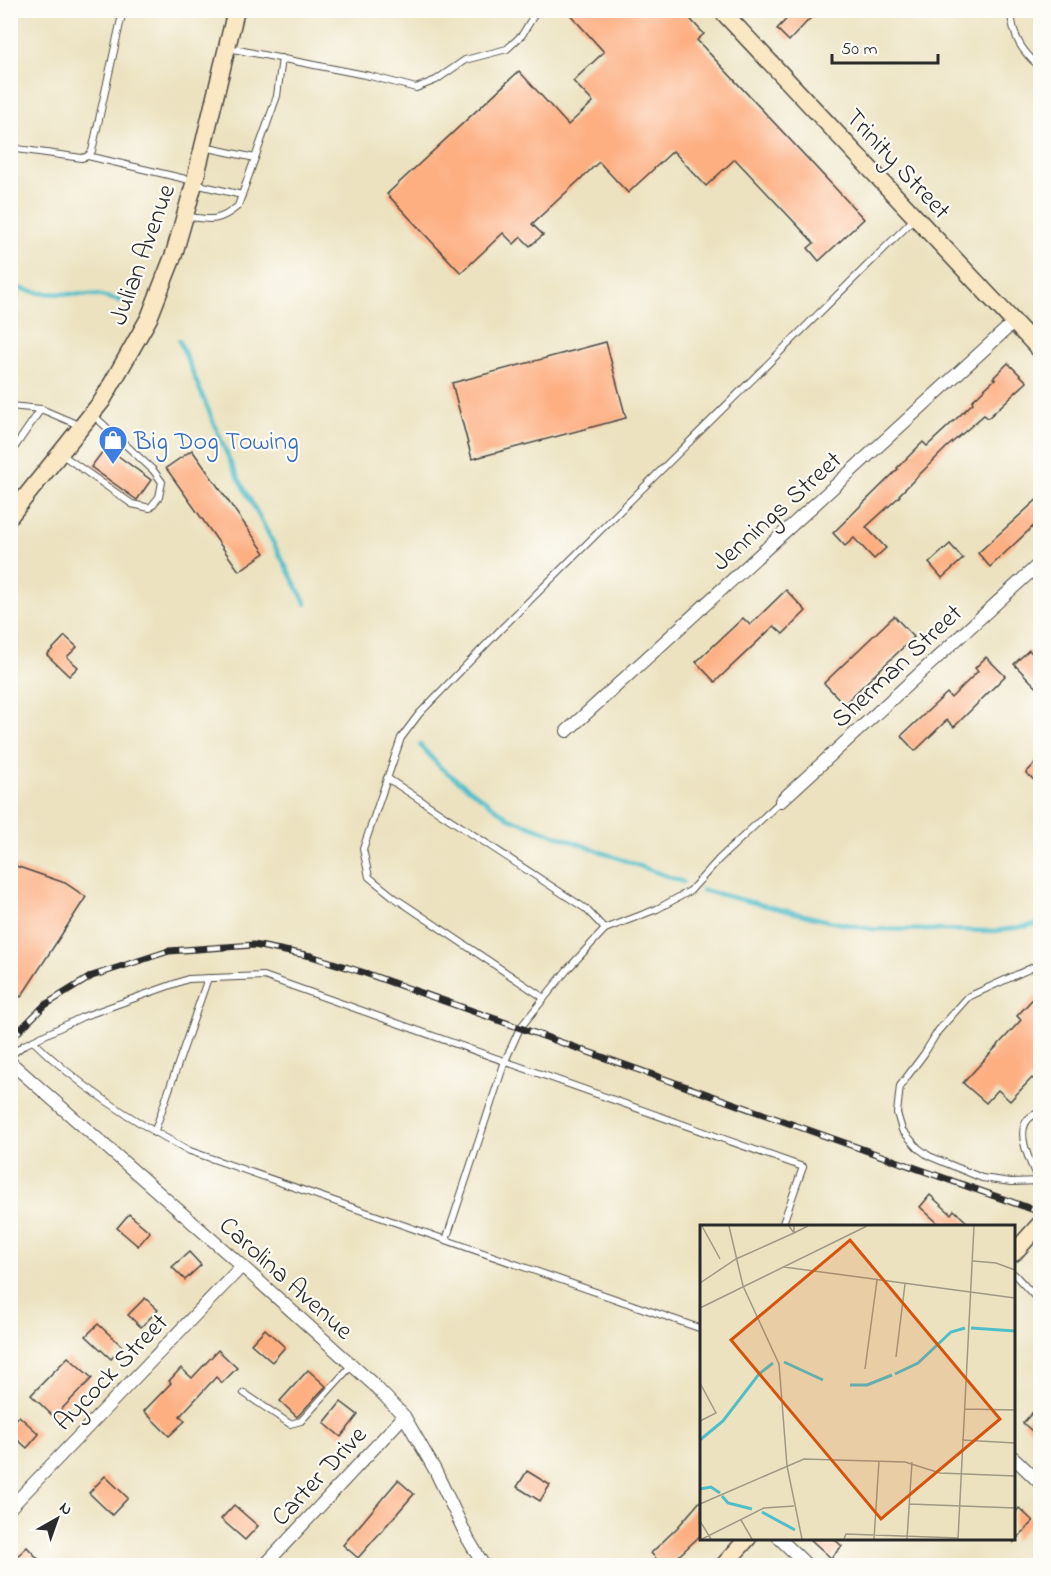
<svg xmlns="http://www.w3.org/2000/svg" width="1051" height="1576" viewBox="0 0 1051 1576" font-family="'Indie Flower',sans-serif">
  <rect width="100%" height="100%" fill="#fdfcf7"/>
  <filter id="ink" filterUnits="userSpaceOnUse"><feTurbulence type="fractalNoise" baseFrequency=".0167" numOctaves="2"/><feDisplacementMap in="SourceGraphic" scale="12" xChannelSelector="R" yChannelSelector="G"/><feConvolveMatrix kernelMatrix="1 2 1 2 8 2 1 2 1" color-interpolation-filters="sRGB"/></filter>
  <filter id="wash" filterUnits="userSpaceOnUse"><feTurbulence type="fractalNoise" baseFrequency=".008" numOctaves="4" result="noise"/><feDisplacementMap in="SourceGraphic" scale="24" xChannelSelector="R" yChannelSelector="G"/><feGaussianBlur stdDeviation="1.35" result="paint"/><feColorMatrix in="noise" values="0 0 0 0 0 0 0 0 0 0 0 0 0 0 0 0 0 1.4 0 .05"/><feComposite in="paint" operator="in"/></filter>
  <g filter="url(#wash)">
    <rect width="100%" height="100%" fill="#ece2c0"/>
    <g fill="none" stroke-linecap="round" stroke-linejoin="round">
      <g stroke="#50bec9" stroke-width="4.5">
        <path d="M10,290L18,288L40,293L97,295L121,301"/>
        <path d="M179,340L232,466L306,604"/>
        <path d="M420,745L441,768L509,818L683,882"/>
        <path d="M702,890L828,921L872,929L996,931L1040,924"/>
      </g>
    </g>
    <g id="blocks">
      <g fill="#fdaf82">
        <path d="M566,10H682L704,34L697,40L864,219L819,261L808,248L814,243L735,159L706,186L673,151L628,193L599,162L532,224L543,235L530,246L521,237L514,244L503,233L461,273L387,194L519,71L568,125L593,102L573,81L604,52Z"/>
        <path d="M795,10H818L789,41L777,29Z"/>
        <path d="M606,342L626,418L472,459L452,383Z"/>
        <path d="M1008,363L1027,382L988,418L984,415L947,447L899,495L900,496L866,527L886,548L874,559L854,538L845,546L833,533L898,469L897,468L923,442L927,446L973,403L972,401L995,379L993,378Z"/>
        <path d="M106,447L151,480L137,500L91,467Z"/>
        <path d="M192,450L265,553L239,571L166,468Z"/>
        <path d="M1041,496V519L990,567L978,553Z"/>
        <path d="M950,544L963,559L942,578L929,563Z"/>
        <path d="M786,590L806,611L783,634L774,626L715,682L696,662L743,618L750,625Z"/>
        <path d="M894,616L914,637L844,704L824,683Z"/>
        <path d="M65,636L77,647L67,657L78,667L69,676L47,655Z"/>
        <path d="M1029,650L1041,662V692L1014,664Z"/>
        <path d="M986,657L1005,676L954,727L947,720L915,751L901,736L947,693L951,698L978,671L975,668Z"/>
        <path d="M1041,757V786L1026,773Z"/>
        <path d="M10,864L65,883L86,897L21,997L10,990Z"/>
        <path d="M1041,990V1086L1032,1078L1010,1101L998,1090L986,1103L963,1083L1021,1020L1017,1016Z"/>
        <path d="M930,1195L951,1214L954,1210L972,1227H939L940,1225L920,1207Z"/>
        <path d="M129,1214L150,1232L138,1246L117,1228Z"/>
        <path d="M189,1252L201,1265L185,1280L172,1267Z"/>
        <path d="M145,1298L158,1310L141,1327L128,1315Z"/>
        <path d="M98,1324L123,1347L111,1359L86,1336Z"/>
        <path d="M265,1329L285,1347L272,1362L251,1344Z"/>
        <path d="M218,1350L237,1368L222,1383L216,1377L180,1416L185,1421L169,1436L144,1411L171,1383L169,1381L181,1368L192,1378Z"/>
        <path d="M68,1357L92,1378L54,1417L31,1395Z"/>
        <path d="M308,1370L326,1386L297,1417L280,1401Z"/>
        <path d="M341,1402L358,1415L341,1437L324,1423Z"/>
        <path d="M1041,1403V1439L1023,1423Z"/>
        <path d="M19,1416L39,1434L27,1448L10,1433V1425Z"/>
        <path d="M527,1471L550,1485L540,1501L517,1487Z"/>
        <path d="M105,1476L128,1498L112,1515L89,1493Z"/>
        <path d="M398,1480L414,1494L358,1558L343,1545Z"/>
        <path d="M702,1499V1534L668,1566H663L651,1553L677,1528Z"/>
        <path d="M234,1505L258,1526L245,1540L221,1519Z"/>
        <path d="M1019,1508L1033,1521L1014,1542V1514Z"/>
        <path d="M810,1539H834L842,1546L831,1558Z"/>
        <path d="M27,1547L45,1566H10V1563Z"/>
      </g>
    </g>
  </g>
  <g filter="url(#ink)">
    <use href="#blocks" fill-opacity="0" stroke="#484641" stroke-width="1.5"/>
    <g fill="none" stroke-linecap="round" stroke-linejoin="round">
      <g stroke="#484641" stroke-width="8">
        <g id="lane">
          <path d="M1010,10C1014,37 1019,49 1040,67"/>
          <path d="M228,48L370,76L416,88L436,80L465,60L507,49L522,35L537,10"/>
          <path d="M204,147L255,158"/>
          <path d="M10,148L82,158L88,156L92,151L123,10"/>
          <path d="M88,156L194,181"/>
          <path d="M195,184L242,195"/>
          <path d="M185,216C210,220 218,223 238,206L277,96L282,58"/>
          <path d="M10,406L41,409L81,426"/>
          <path d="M10,454L41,409"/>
          <path d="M61,454L132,504L150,508L159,497L162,482L153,470L92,414"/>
          <path d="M387,778L586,909L605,929"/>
          <path d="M1040,964L968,997L938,1031L924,1054L900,1086L897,1113L902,1130L918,1148L929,1156L982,1178L1011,1182L1040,1181"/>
          <path d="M544,998L395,898L369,877L363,849L401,738L419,714L503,627L915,218"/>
          <path d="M33,1041C78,1085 134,1122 190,1151L702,1329"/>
          <path d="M10,1056L24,1045L82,1017L188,979L264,976L803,1167L782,1226"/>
          <path d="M154,1133L208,978"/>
          <path d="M1038,1180C1030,1162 1008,1120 1040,1113"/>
          <path d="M446,1240L505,1061L520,1028L567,970L605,929L657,909L690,891L719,859L781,801"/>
          <path d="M1014,1274L1040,1302"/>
          <path d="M244,1393L290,1424L301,1421L351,1366"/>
        </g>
      </g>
      <g stroke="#484641" stroke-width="14">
        <g id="street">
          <path d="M567,731L1014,322"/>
          <path d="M781,801L1040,563"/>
          <path d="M10,1062L242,1266L373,1384L404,1416L435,1470L468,1539L484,1566"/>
          <path d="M1014,1458L1040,1483"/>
          <path d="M10,1508L242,1266"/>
          <path d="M779,1538L808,1566"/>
          <path d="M264,1566L404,1416"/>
        </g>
      </g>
      <g stroke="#484641" stroke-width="19">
        <g id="secondary">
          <path d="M721,10L1040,350"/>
          <path d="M10,516L102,401L149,318L174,254L194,184L236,10"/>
          <path d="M1014,1253L1040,1224"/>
          <path d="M723,1566L748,1538"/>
        </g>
      </g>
      <use href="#lane" stroke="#fff" stroke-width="6"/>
      <use href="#street" stroke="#fff" stroke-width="12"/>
      <use href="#secondary" stroke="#fae7c3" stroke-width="16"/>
      <g stroke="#2b2b2b" stroke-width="7">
        <path id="rail" d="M10,1040L45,1005L92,976L169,951L254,945L311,956L365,973L1040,1212"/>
      </g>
      <use href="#rail" stroke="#fdfcf7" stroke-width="4.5" stroke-dasharray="14" stroke-linecap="butt"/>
    </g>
  </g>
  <defs>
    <g id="shop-pin" transform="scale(1.5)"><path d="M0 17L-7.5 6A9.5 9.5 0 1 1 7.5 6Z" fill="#3f7fe0" stroke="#fdfcf7"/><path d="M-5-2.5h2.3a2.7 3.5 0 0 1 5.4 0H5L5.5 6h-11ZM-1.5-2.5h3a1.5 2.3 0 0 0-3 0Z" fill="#fff"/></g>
  </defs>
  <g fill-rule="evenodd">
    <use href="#shop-pin" x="113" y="440"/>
  </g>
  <g text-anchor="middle" stroke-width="4.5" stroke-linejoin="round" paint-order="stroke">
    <g font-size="26" fill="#2b2b2b" stroke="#fdfcf7">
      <text transform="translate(899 163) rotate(47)" y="9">Trinity Street</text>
      <text transform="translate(141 254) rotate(-70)" y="9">Julian Avenue</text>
      <text transform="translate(776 510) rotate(-42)" y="9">Jennings Street</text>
      <text transform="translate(896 665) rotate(-43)" y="9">Sherman Street</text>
      <text transform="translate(287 1277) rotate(42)" y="9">Carolina Avenue</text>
      <text transform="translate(110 1371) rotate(-46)" y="9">Aycock Street</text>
      <text transform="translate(318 1475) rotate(-47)" y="9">Carter Drive</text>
    </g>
    <g font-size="26" fill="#366cbe" stroke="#fdfcf7" text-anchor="start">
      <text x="134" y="449">Big Dog Towing</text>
    </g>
  </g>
  <g transform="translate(700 1225)">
    <rect width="315" height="315" fill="#ece2c0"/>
    <path fill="none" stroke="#50bec9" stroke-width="3" d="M271,103L315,106M84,137L123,155M195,149L218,138L251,107L265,103M150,160H167L192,150M0,215L23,196L59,149L73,138M0,264L11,262L20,268M22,271L28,278L52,284M62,287L95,305"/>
    <path fill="none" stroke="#9f9984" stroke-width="1.5" d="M2,1L20,34M29,1L43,61L79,139L87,241L102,314M89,1L94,8L108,1M273,36L296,38L315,45M84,42L315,73M0,58L36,34L94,8V1M0,83L167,1M196,132L205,59M165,144L177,55M0,158L16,188L0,196M264,184L315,185M262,215L315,218M0,279L104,234L205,237L240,248L315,251M209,279L315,283M41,295L52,314M0,296L11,314M2,314L64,283L94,281M144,314L146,309L258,313M174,314L179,236M207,314L212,237M258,314L274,1"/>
    <path fill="#d5540f" fill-opacity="0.15" stroke="#d5540f" stroke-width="3" d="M150,15L300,194L181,294L31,115Z"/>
    <rect width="315" height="315" fill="none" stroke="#2b2b2b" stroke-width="3"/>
  </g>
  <rect width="1051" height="1576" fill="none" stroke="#fdfcf7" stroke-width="36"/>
  <g transform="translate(57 1519) rotate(40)" stroke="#fdfcf7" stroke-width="4.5" paint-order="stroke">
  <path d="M0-4.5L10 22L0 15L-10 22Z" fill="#2b2b2b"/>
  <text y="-9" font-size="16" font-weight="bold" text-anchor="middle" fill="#2b2b2b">N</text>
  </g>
  <path d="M832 54v9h106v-9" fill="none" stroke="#2b2b2b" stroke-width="3"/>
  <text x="841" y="54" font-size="18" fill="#2b2b2b" stroke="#fdfcf7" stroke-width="4.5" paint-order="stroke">50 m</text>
</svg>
